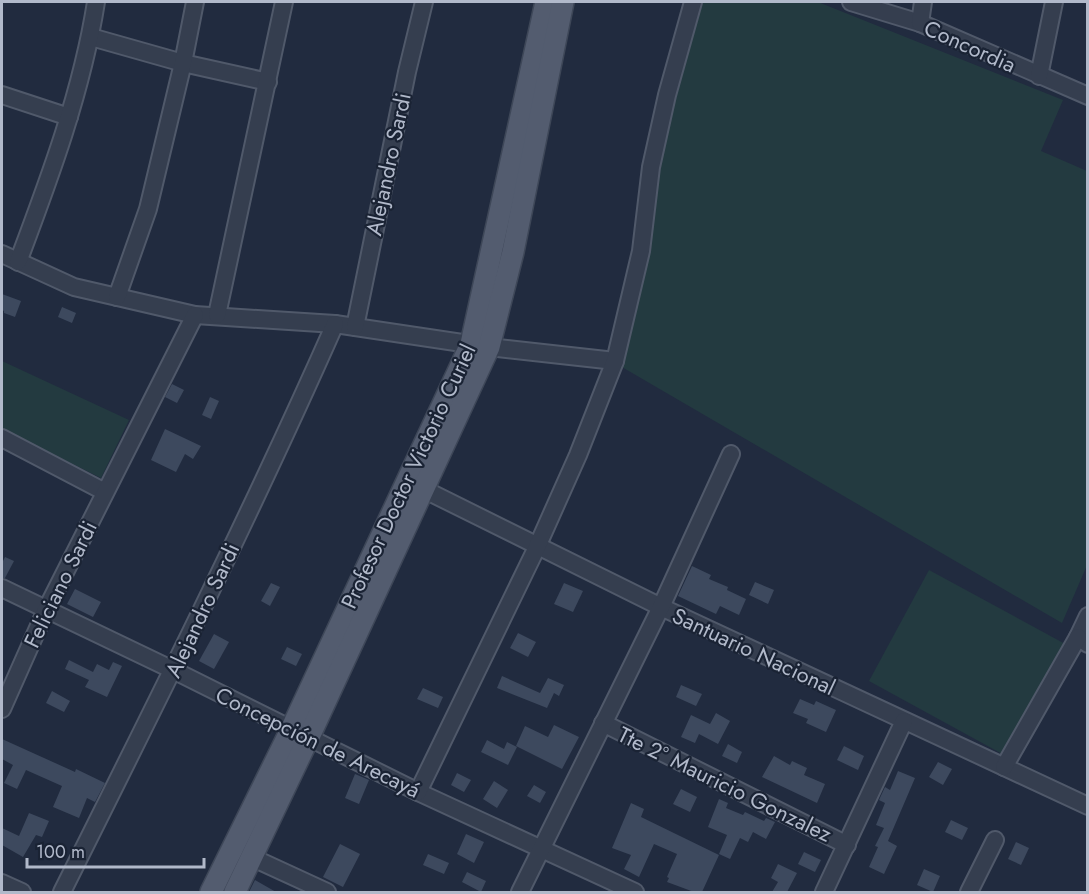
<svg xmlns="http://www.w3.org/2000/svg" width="1089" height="894" viewBox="0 0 1089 894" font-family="Jost,sans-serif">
  <rect width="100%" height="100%" fill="#212b3f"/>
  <g fill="#233a40">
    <path d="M689,2H818L1063,100L1041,151L1087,171L1088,563L1062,623L615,363Z"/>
    <path d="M2,361L129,420L101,478L2,429Z"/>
    <path d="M929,570L1067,645L1006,756L869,681Z"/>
  </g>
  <g fill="#3d495e">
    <path d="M2,294L21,301L15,317L4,313V311L2,310Z"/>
    <path d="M62,307L76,313L72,323L58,317Z"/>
    <path d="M172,384L184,390L177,403L165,397Z"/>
    <path d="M210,397L219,401L211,419L202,415Z"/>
    <path d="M165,429L201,446L193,459L185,454L176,472L151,460Z"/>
    <path d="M5,557L14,561L5,578H2V563Z"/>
    <path d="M692,566L711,575L709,579L728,587L727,590L746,599L739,615L720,606L716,614L678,596Z"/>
    <path d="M755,582L774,590L768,604L749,595Z"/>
    <path d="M271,583L280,587L270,606L261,601Z"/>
    <path d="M564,583L583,591L573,612L554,604Z"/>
    <path d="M75,589L101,602L93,617L67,604Z"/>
    <path d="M518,633L536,642L528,657L510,648Z"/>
    <path d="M214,634L229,642L214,669L199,661Z"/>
    <path d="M287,647L302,654L296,666L281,659Z"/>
    <path d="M69,660L93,672L97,664L109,670L113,662L122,666L107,697L85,687L89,680L65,669Z"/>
    <path d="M502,676L540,693L548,678L564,685L559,696L554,693L547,708L497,688Z"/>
    <path d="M681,685L702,694L696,706L676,697Z"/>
    <path d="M423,688L443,697L438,708L417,699Z"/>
    <path d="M52,691L70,701L64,712L46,703Z"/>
    <path d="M800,699L814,705L816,701L836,710L826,732L806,723L808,719L793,713Z"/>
    <path d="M716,713L730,721L718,744L699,734L695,743L681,737L691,715L710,724Z"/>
    <path d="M554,725L579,737L562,769L516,746L525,726L548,737Z"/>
    <path d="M2,739L75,772L76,769L105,783L95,802L87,798L79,818L53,807L62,786L26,770L17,789L4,783L13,765L2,759Z"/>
    <path d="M487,740L504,749L507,742L517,747L508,765L481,752Z"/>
    <path d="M728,744L742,752L737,763L722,756Z"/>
    <path d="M844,746L864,756L858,770L837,760Z"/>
    <path d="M774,756L790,765L792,761L807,768L804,775L825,784L817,803L762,777Z"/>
    <path d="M938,762L952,769L943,785L929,777Z"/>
    <path d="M898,771L915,778L888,841L897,846L884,874L869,867L878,847L875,846L884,828L876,825L885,803L879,800L885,787L890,790Z"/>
    <path d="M457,773L471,780L464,792L451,785Z"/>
    <path d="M355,774L369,780L359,804L345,798Z"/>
    <path d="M494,781L508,790L497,808L483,799Z"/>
    <path d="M534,785L546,792L540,803L527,796Z"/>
    <path d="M681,789L697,797L690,812L673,804Z"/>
    <path d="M719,799L728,803L726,808L743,815L745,812L764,821L766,818L775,822L766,839L753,832L748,842L740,838L730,859L719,854L727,835L708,827Z"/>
    <path d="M631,803L644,809L641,817L719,855L702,892H694L667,882L669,878L667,877L677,854L654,844L639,877L624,869L631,855L612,848Z"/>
    <path d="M29,813L49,821L42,837L36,835L23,857L2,845V828L19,836Z"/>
    <path d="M951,820L968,828L962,840L945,832Z"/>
    <path d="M466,834L484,842L474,863L457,854Z"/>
    <path d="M1016,842L1029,848L1021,865L1008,859Z"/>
    <path d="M340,844L360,854L343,887L323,877Z"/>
    <path d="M804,852L821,860L815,872L798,864Z"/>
    <path d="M428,854L449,863L444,874L423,865Z"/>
    <path d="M778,864L797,873L787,892H772L778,882L771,878Z"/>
    <path d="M924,869L940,876L933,892L917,885Z"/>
    <path d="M467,872L486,881L481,892L462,882Z"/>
    <path d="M255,880L276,892H249Z"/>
  </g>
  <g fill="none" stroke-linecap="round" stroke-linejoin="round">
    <g stroke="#50596a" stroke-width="20">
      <g id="minor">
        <path d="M851,2L920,23L1088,96"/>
        <path d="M920,23L923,2"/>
        <path d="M91,37L183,63L268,82"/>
        <path d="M1039,76L1054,2"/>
        <path d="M2,95L69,117"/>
        <path d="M2,254L74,287L195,315L335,324L489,347L615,361"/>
        <path d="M18,262C50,177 82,91 96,2"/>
        <path d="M117,297L148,209L183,63L195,2"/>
        <path d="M217,315L284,2"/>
        <path d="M355,327L407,72L424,2"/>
        <path d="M2,438L105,492"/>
        <path d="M423,489L661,607L1088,806"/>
        <path d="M2,588L173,670L418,792L635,892"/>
        <path d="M1088,616L1078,637L1088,644"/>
        <path d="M2,709L46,610L195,315"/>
        <path d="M603,723L847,845"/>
        <path d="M1004,767L1078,637"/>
        <path d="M418,792L537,547L578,455L615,361L641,251L651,167L667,95L693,2"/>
        <path d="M251,857L327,892"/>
        <path d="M2,883L22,892"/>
        <path d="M62,892C156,704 250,516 335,324"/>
        <path d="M520,892L661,607L731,454"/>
        <path d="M824,892L904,721"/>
        <path d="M969,892L995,840"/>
      </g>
    </g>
    <g stroke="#3e4758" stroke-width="24">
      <g id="major">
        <path d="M211,892L291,730L471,344L546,2"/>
        <path d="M235,892L308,739L489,347L513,252L563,2"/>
      </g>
    </g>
    <use href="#minor" stroke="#353e4f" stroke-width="16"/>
    <use href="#major" stroke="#535c6f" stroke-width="21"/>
  </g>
  <g text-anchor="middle" stroke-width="4.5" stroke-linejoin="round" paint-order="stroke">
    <g font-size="22" fill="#b1b9ca" stroke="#1a2334">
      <text transform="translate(970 46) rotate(24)" y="8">Concordia</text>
      <text transform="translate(388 164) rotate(-78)" y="8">Alejandro Sardi</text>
      <text transform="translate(408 476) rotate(-65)" y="8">Profesor Doctor Victorio Curiel</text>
      <text transform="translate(60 584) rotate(-64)" y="8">Feliciano Sardi</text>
      <text transform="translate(202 610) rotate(-65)" y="8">Alejandro Sardi</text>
      <text transform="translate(754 651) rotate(25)" y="8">Santuario Nacional</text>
      <text transform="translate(318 742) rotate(26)" y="8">Concepción de Arecayá</text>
      <text transform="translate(725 784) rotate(26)" y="8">Tte 2° Mauricio Gonzalez</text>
    </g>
  </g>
  <rect width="1089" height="894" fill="none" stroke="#b1b9ca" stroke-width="6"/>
  <path d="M27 858v9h177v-9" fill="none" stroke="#b1b9ca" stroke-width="3"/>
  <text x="36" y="858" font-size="18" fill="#b1b9ca" stroke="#1a2334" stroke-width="4.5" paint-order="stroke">100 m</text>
</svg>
